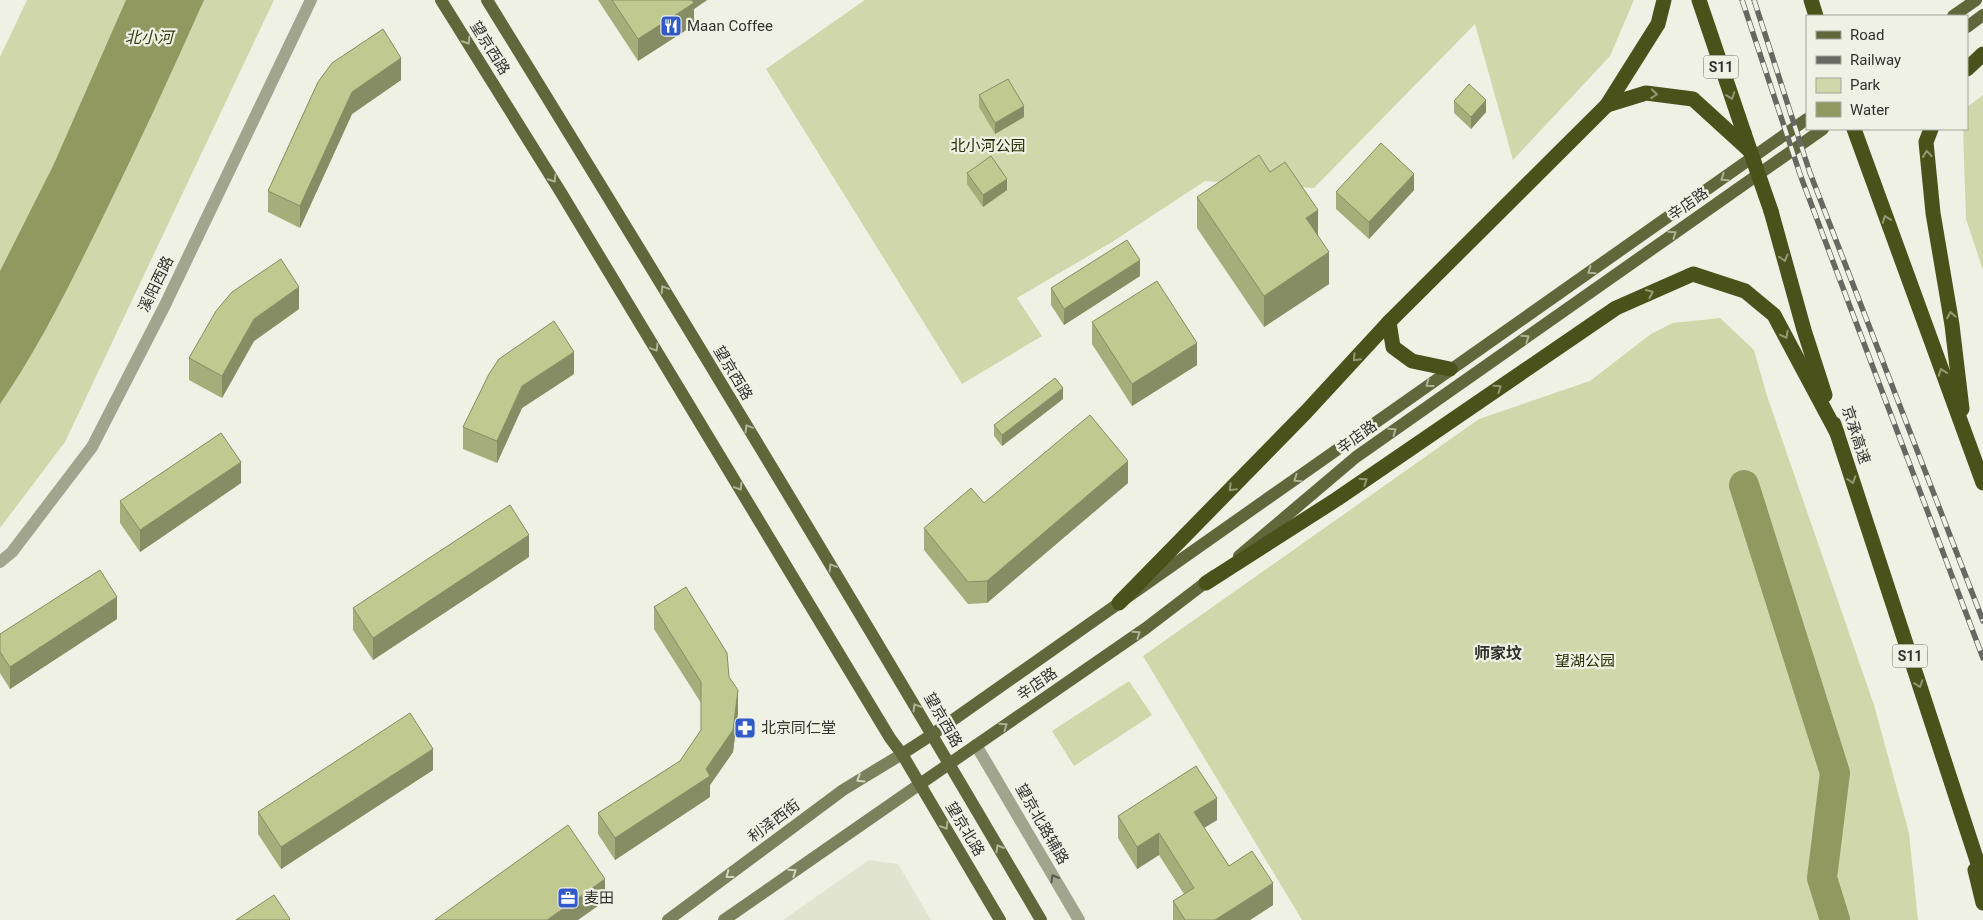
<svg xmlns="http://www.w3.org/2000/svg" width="1983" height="920" viewBox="0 0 1983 920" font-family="Roboto,'Noto Sans SC',sans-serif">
  <rect width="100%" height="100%" fill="#eef1e4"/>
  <path fill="#e0e4d0" d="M869,860L898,864L931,920H783Z"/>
  <g fill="#d0d7ab">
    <path d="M27,0H274L65,442L0,528V57Z"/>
    <path d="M865,0H1634L1610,56L1513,160L1475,24L1314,188L1205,181L1112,242L1017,298L1042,336L962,384L766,69Z"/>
    <path d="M1983,95V270L1966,219L1963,129H1967V107Z"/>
    <path d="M1720,318L1754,350L1767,396L1874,705L1909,833L1918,920H1302L1143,656L1479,419L1590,381L1651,334L1673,323Z"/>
    <path d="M1129,681L1152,715L1074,766L1052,731Z"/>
  </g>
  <path fill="#919961" d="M126,0H204C171,74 137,148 101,221C70,284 40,346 0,404V271L53,166Z"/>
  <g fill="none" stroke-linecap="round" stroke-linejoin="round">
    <path stroke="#919961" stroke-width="30" d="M1744,485L1835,773L1822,878L1835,920"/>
    <g stroke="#a1a58d" stroke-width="12">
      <path d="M0,562L12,552L92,447L165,305L311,0"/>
      <path d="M976,745L1079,920"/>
    </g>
    <g stroke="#7c815d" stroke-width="12">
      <path d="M668,920L843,790L902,754"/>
      <path d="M724,920L920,784"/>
    </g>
    <g stroke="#61673b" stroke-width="12">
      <path d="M441,0L560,191L890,738L902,754L1000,920"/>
      <path d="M487,0C675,305 860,611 1041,920"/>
      <path d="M1953,16L1976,0"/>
      <path d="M1967,27L1983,15"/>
      <path d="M1239,556L1356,457L1823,129"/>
      <path d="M902,754L933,734L1807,119"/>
      <path d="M920,784L1146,628L1214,576"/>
    </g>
    <g stroke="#4b511a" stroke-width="15">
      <path d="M1699,0L1744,133"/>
      <path d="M1811,0L1816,16"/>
      <path d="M1967,69L1983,54"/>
      <path d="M1607,105L1646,93L1693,99L1750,151"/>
      <path d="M1854,129L1983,483"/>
      <path d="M1931,129L1926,142L1933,213L1952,325L1962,409"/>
      <path d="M1771,211L1804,330L1825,395"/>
      <path d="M1389,322L1393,347L1412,361L1450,369"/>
      <path d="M1834,424L1983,879"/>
      <path d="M1206,583L1337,499L1616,308L1693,274L1745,291L1774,315L1837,433"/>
      <path d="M1119,603L1306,412L1389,322L1607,105L1658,24L1664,0"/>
      <path d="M1975,870L1983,903"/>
    </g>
    <g stroke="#666861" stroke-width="5.5">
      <g id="rail">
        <path d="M1742,0L1801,177L1983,658"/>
        <path d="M1754,0L1810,173L1983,621"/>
      </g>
    </g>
    <use href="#rail" stroke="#eef1e4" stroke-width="4" stroke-dasharray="11" stroke-linecap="butt"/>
    <path stroke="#4b511a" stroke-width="15" d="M1744,133L1771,211"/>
  </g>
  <g fill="#a5ad7b">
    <path d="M598,0H707L694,9V25L638,61Z"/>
    <path d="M401,80L352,114L300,228L268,212V191L318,82Z"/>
    <path d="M979,95L1024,117L995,134L979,107Z"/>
    <path d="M1454,101L1486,112L1471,129L1454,113Z"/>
    <path d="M1270,172L1318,236L1329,284L1264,327L1197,228V197Z"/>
    <path d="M967,173L1007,190L983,207L967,184Z"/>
    <path d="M1414,190L1369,239L1336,209V192Z"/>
    <path d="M1140,276L1064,325L1051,305V288Z"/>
    <path d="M299,309L254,341L222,398L189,380V358Z"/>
    <path d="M1092,322L1197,365L1132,406L1092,344Z"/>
    <path d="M574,374L522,408L497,463L463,449V427Z"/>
    <path d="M1063,399L1002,446L994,436V425Z"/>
    <path d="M241,483L140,552L120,523V501Z"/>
    <path d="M1128,483L987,603L968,604L924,550V528L984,503Z"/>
    <path d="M529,557L373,660L353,630V608Z"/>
    <path d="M654,607L729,677L738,712L733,752L710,785V797L615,860L598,834V813L680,761L701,730V703L654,629Z"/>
    <path d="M117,619L10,689L0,673V634Z"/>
    <path d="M433,770L281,869L258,834V812Z"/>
    <path d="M1118,816L1217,820L1204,828L1229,866L1273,905L1250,920H1173V901L1184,894L1159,855L1137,869L1118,838Z"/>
  </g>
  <g fill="#868d64">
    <path d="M687,0H707L694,9V25L638,61V39Z"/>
    <path d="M401,58V80L352,114L300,228V206L352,92Z"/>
    <path d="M1486,100V112L1471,129V117Z"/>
    <path d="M1024,106V117L995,134V123Z"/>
    <path d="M1414,174V190L1369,239V222Z"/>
    <path d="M1007,179V190L983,207V195Z"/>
    <path d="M1318,210V241L1306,218Z"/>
    <path d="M1329,252V284L1264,327V296Z"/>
    <path d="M1140,260V276L1064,325V309Z"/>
    <path d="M299,287V309L254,341L222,398V376L254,319Z"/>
    <path d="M1197,343V365L1132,406V384Z"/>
    <path d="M574,352V374L522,408L497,463V441L522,386Z"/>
    <path d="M1063,388V399L1002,446V435Z"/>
    <path d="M1128,461V483L987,603V581Z"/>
    <path d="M241,462V483L140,552V530Z"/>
    <path d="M529,535V557L373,660V638Z"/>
    <path d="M117,597V619L10,689V667Z"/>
    <path d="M738,690V712L733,752L710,785V797L615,860V838L706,769Z"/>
    <path d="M433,749V770L281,869V847Z"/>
    <path d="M1217,798V820L1194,834V812Z"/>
    <path d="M1159,833V855L1137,869V847Z"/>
    <path d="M605,879V901L578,920H547Z"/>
    <path d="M1273,883V905L1250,920H1215Z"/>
  </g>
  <g fill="#c0c98f" stroke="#868d64">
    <path d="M612,0H692L694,3L638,39Z"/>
    <path d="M383,29L401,58L352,92L300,206L268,191L318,82L332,63Z"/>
    <path d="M1008,79L1024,106L995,123L979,95Z"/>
    <path d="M1469,84L1486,100L1471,117L1454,101Z"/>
    <path d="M1381,143L1414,174L1369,222L1336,192Z"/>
    <path d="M1259,155L1270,172L1285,162L1318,210L1306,218L1329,252L1264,296L1197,197Z"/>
    <path d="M991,156L1007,179L983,195L967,173Z"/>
    <path d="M1127,240L1140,260L1064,309L1051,288Z"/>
    <path d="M281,259L299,287L254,319L222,376L189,358L216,311L232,292Z"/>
    <path d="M1157,281L1197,343L1132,384L1092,322Z"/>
    <path d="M554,321L574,352L522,386L497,441L463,427L489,374L499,359Z"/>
    <path d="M1055,378L1063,388L1002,435L994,425Z"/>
    <path d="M1090,415L1128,461L987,581L968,582L924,528L971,488L984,503Z"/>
    <path d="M221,433L241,462L140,530L120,501Z"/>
    <path d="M510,505L529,535L373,638L353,608Z"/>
    <path d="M100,570L117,597L10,667L0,652V634Z"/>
    <path d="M686,587L727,653L729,677L738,690L733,730L706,769L710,776L615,838L598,813L680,761L701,730V682L654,607Z"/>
    <path d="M410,713L433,749L281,847L258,812Z"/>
    <path d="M1196,766L1217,798L1194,812L1229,866L1252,851L1273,883L1215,920H1185L1173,901L1194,888L1159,833L1137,847L1118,816Z"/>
    <path d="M568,825L605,879L547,920H435Z"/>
    <path d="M274,895L290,919L289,920H236Z"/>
  </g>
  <defs><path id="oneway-chevron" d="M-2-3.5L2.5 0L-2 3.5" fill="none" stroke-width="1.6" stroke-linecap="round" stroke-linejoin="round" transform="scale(1.25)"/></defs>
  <g stroke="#afb398">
    <use href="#oneway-chevron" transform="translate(467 41) rotate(58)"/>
    <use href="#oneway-chevron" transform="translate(1724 178) rotate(145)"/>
    <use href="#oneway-chevron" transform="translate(553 179) rotate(58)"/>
    <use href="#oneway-chevron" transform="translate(1673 234) rotate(-35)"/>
    <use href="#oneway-chevron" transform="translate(1591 271) rotate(145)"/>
    <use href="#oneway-chevron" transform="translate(664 289) rotate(-121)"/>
    <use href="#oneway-chevron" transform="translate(1526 338) rotate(-35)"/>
    <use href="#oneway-chevron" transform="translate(655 348) rotate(59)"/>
    <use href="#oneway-chevron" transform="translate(1429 384) rotate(144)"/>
    <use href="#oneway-chevron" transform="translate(748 428) rotate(-121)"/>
    <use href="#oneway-chevron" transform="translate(1393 431) rotate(-35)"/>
    <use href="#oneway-chevron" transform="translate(1297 479) rotate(145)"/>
    <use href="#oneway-chevron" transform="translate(739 487) rotate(59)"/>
    <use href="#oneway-chevron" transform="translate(832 567) rotate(-121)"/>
    <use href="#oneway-chevron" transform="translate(1137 634) rotate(-35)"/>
    <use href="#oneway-chevron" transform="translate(916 707) rotate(-121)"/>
    <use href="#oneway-chevron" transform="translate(1004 726) rotate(-35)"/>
    <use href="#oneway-chevron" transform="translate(945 826) rotate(59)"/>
    <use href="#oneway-chevron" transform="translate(999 848) rotate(-120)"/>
  </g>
  <g stroke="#949975">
    <use href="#oneway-chevron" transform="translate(1654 94) rotate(5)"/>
    <use href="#oneway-chevron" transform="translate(1731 96) rotate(71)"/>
    <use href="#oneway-chevron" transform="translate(1927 154) rotate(-96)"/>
    <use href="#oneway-chevron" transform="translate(1886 219) rotate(-110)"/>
    <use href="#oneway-chevron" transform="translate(1784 258) rotate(75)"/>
    <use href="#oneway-chevron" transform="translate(1650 293) rotate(-24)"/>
    <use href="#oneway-chevron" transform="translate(1951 315) rotate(-100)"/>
    <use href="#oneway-chevron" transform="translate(1785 335) rotate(62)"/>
    <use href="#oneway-chevron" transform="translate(1356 358) rotate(133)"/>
    <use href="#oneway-chevron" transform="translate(1942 372) rotate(-110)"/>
    <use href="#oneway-chevron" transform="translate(1498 388) rotate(-35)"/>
    <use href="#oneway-chevron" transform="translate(1852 480) rotate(72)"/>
    <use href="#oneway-chevron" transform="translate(1364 481) rotate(-34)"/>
    <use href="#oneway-chevron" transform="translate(1232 488) rotate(134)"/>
    <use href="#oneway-chevron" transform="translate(1919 684) rotate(72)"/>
  </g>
  <g stroke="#d2d5c2">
    <use href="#oneway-chevron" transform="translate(860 779) rotate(148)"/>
    <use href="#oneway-chevron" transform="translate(793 872) rotate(-35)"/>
    <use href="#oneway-chevron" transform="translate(729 875) rotate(143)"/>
  </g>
  <use stroke="#585a4f" href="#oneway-chevron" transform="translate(1054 878) rotate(-120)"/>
  <defs>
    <g id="restaurant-square" transform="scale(1.125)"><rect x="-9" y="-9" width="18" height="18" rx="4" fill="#3159c9" stroke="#eef1e4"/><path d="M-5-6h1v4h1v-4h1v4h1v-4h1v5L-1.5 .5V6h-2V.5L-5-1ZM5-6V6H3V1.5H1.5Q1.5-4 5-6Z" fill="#fff"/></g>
    <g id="pharmacy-square" transform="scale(1.125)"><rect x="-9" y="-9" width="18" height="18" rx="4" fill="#3159c9" stroke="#eef1e4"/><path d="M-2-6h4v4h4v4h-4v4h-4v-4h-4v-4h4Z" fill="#fff"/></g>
    <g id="office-square" transform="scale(1.125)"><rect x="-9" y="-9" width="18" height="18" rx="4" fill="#3159c9" stroke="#eef1e4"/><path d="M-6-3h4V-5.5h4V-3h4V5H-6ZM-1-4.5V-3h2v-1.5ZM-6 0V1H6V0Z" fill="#fff"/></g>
  </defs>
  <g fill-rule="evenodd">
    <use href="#restaurant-square" x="671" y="26"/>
    <use href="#pharmacy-square" x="745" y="728"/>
    <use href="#office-square" x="568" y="898"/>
  </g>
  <g text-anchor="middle" stroke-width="4.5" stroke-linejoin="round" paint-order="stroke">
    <g fill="#eef1e4" stroke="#6a6b65" stroke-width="1">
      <rect x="1703.5" y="55.5" width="35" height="23" rx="4"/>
      <rect x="1892.5" y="644.5" width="35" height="23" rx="4"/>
    </g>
    <g font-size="14" font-weight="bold" fill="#31322e">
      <text x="1721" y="72">S11</text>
      <text x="1910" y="661">S11</text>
    </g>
    <g font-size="15" fill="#31322e" stroke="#eef1e4" text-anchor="start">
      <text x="687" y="31">Maan Coffee</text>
      <text x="761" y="733">北京同仁堂</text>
      <text x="584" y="903">麦田</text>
    </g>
    <g font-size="15" fill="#31322e" stroke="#eef1e4">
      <text transform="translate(490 48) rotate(58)" y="5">望京西路</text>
      <text transform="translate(1688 204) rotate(-35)" y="5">辛店路</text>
      <text transform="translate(156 284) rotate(-64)" y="5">溪阳西路</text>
      <text transform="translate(733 373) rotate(59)" y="5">望京西路</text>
      <text transform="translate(1856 435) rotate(72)" y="5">京承高速</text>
      <text transform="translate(1357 437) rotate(-36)" y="5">辛店路</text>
      <text transform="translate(1037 684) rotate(-35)" y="5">辛店路</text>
      <text transform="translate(943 720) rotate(60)" y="5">望京西路</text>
      <text transform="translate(774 821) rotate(-37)" y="5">利泽西街</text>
      <text transform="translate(1042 824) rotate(60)" y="5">望京北路辅路</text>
      <text transform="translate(965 829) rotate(59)" y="5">望京北路</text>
    </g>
    <g font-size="15" fill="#292d00" stroke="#eef1e4">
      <text x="988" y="151">北小河公园</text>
      <text x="1585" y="666">望湖公园</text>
    </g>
    <g font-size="16" font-style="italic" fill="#353a0d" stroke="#eef1e4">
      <text x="149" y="43">北小河</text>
    </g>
    <g font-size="16" font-weight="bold" fill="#31322e" stroke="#eef1e4">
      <text x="1498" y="659">师家坟</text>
    </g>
  </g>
  <rect x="1806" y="15" width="162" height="115" fill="#eef1e4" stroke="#a2a59b"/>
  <rect x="1816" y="31" width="25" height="8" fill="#61673b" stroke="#a2a59b"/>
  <text x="1850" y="40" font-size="15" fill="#31322e">Road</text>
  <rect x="1816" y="56" width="25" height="8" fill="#666861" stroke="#a2a59b"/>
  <text x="1850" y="65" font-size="15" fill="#31322e">Railway</text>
  <rect x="1816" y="78" width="25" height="15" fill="#d0d7ab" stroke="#a2a59b"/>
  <text x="1850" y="90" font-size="15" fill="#31322e">Park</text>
  <rect x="1816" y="102" width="25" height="15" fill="#919961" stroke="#a2a59b"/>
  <text x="1850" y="115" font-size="15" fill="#31322e">Water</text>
</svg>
